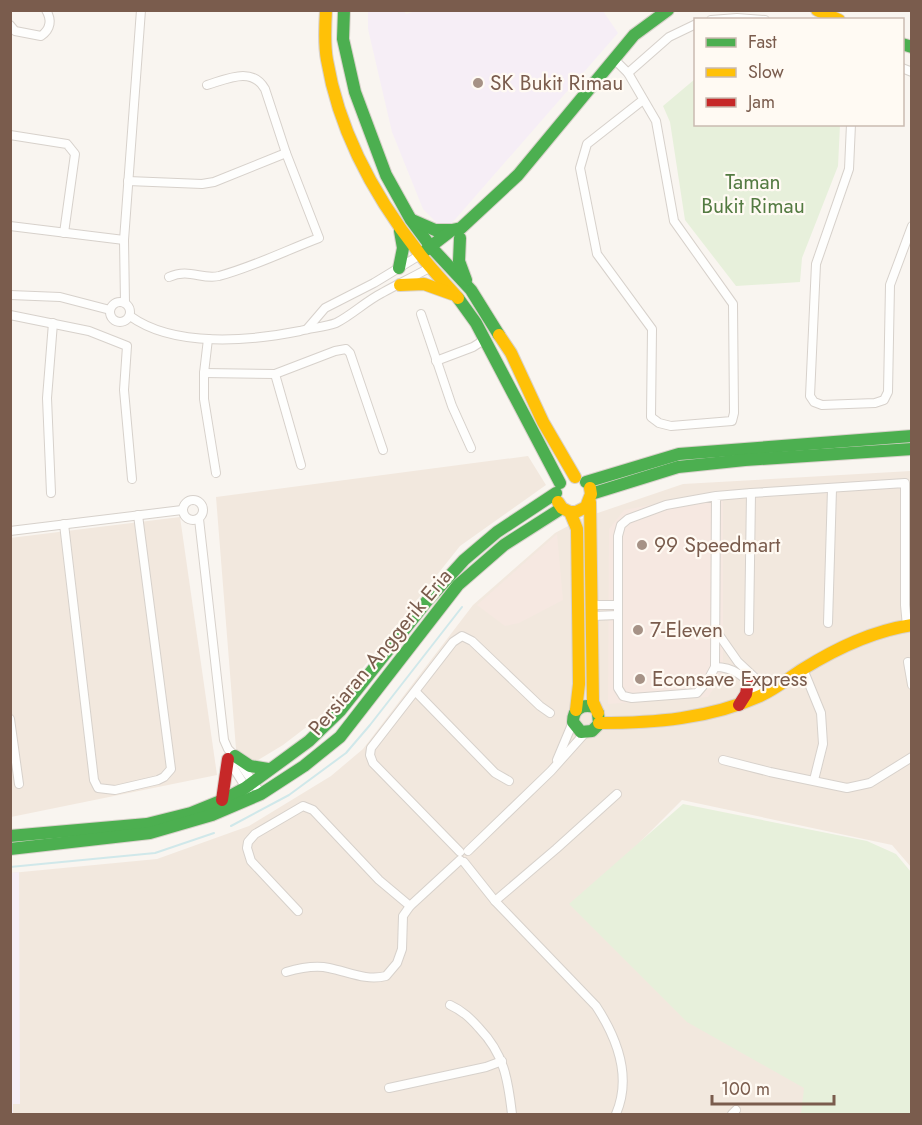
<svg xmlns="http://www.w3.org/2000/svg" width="922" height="1125" viewBox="0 0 922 1125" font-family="Jost,sans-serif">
  <rect width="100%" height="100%" fill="#f9f5f0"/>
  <g fill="#f2e8de">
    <path d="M528,456L546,485L460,546L330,709L283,745L253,763L236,749L216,497Z"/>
    <path d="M911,471V867L892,845L682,800L577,905L809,1083L806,1114H11V873L157,859L249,826L331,776L363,749L473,605L555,533L583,518L683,484Z"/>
    <path d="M180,517L217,775L11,817L10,538Z"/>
  </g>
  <g fill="#f6e8e1">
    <path d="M723,491V675L708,697L608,704L609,529L624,510Z"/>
    <path d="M557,534L563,600L519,623L505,626L477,605Z"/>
  </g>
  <g fill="#f6eef6">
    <path d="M419,10L603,11L618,33L445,231L423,209L392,132L368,29V11H404L406,14Z"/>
    <path d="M19,872L20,1104H13V1114H11L10,873Z"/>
  </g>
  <g fill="#e7f0db">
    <path d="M695,79L696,124L840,125L838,166L802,258L800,282L736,286L685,220L670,122L663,106Z"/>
    <path d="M683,804L867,841L896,854L911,872V1114H801L804,1088L687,1022L569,904Z"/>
  </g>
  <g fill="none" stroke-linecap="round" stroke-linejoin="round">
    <g stroke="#d0e8ea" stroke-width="2">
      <path d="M231,826L289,795L346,753L370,725L462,607"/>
      <path d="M10,867L155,853L214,833"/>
    </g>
    <g stroke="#d7d1cb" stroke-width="10">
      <g id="street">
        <path d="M711,20L737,18L765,20"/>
        <path d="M10,25L15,31L41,36C51,29 52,20 46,10"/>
        <path d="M613,58L628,73L656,121L674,221L733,304L734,413L732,421L671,426L659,423L651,417L652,329L597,254L580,168L587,144L643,100"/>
        <path d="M902,68L912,72"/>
        <path d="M628,73L669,37L696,24"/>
        <path d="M851,124L849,169L816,264L810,396L814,402L822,405L875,403L884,400L888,392L890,285L912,226"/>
        <path d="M10,135L67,144L75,154L64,233"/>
        <path d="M128,181L202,184L214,182L286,153"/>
        <path d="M10,226L124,240"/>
        <path d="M169,277C189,268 202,280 219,276C253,267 287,250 319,238L286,153L265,89C252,66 227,79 207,85"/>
        <path d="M10,295L60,297L110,310"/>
        <circle cx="120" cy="312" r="10"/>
        <path d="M125,303L124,240L141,10"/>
        <path d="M421,314L452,406L471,448"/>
        <path d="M10,315L89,331L127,346L124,390L132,479"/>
        <path d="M130,316C174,348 250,341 300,331C311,328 325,327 336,323C352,315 366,301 382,293C398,284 415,276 431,267"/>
        <path d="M307,329L325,308L374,283L420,255"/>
        <path d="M208,339L204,373V399L216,473"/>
        <path d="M436,361L473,347L484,340"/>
        <path d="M204,373L275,374L335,351L346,349L350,353L383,450"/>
        <path d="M275,374L301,465"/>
        <path d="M51,493L47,398L53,323"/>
        <path d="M716,496L715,667L708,680L697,693L632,698L623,696L618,688V536L621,525L628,519L666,505L716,496L751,493L905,483V605L907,626"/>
        <circle cx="193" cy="510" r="10"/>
        <path d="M199,519L224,740L228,749L235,756L261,794"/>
        <path d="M64,524L94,780L98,788L115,790L158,780L164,777L171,769L138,515"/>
        <path d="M10,531L182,510"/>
        <path d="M593,605H618"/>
        <path d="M593,616L618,615"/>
        <path d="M828,623L832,489"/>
        <path d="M749,631L751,493"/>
        <path d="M717,632L738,662L769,691"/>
        <path d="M908,662L912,685"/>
        <path d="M715,667C738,667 747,681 762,696"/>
        <path d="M803,669L821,713L823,744L814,780"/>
        <path d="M416,692L495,773L509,781"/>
        <path d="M10,719L19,784"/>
        <path d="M228,759L248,791"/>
        <path d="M557,760L573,722"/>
        <path d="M723,760L770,772L847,788L870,783L912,757"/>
        <path d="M468,851L551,771L585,733"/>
        <path d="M460,852L373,763L370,755L371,748L453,642L462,636L472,641L540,706L550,713"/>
        <path d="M464,862L495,901L596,1006C617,1038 632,1077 616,1114"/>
        <path d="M495,901L556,849L617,794"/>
        <path d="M298,911L251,861L247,848L248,842L255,834L303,806L313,810L379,880L410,906"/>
        <path d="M286,972C300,968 315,965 329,968C349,972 366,981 386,976L397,963L402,949L403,916L410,906L460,860"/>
        <path d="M450,1005C463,1011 470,1018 479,1028C504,1054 508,1079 512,1114"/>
        <path d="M389,1088L486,1067L502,1061"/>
        <path d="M732,1114L736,1110"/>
      </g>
    </g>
    <g stroke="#d9d2cb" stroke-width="14">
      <g id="fast">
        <path d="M344,10L343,39L355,92L386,175L411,220L431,247L471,290L499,335"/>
        <path d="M902,44L912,47"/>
        <path d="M412,220L435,230H452"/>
        <path d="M460,238L459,261L466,280"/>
        <path d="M426,250L452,230L461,228L518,175L634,35L668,10"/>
        <path d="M399,268L403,248L400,231"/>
        <path d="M458,298L476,323L560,483"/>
        <path d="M586,482L679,454L912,436"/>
        <path d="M591,494L678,467L745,460L912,449"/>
        <path d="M594,707C582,704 573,709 573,722L581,732L592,731L599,724L598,713"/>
        <path d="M235,756L250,766L268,769"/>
        <path d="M10,836L147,824L191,813L223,800L245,788L309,741L340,711L427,601L464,560L497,532L556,493"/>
        <path d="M10,849L150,833L212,815L261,794L304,766L340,737L458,585L504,545L562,508"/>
      </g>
    </g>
    <g stroke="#d9d2cb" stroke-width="14">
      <g id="slow">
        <path d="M326,10C325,27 324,44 327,60C339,132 375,197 419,253C431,269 445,283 458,298"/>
        <path d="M817,10L839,20"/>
        <path d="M400,285L424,284L452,294"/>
        <path d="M499,335L511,353L543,422L575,477"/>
        <path d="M558,502L562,508L570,512L577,529L579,684L576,710"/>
        <path d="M590,502L593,702L598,713"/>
        <path d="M570,512H576L586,507L591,494L590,488"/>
        <path d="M599,723C654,723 709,719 760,696C775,689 789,678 803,669C837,648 872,631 912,625"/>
      </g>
    </g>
    <g stroke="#d9d2cb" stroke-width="14">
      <g id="jam">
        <path d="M739,705L746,694L748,682"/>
        <path d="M222,800L228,759"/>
      </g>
    </g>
    <use href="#street" stroke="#fefefd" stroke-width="8"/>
    <use href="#fast" stroke="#4caf50" stroke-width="12"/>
    <use href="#slow" stroke="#ffc107" stroke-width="12"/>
    <use href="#jam" stroke="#c62828" stroke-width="12"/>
  </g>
  <g fill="#a69286" stroke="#fffaf3" stroke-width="2">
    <circle cx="478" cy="83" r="6"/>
    <circle cx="642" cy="545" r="6"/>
    <circle cx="638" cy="630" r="6"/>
    <circle cx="640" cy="679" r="6"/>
  </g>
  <g text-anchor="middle" stroke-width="4.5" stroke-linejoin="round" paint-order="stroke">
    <g font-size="21" fill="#7a5c4d" stroke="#fffaf3" text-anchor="start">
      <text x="490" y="90">SK Bukit Rimau</text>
      <text x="654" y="552">99 Speedmart</text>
      <text x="650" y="637">7-Eleven</text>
      <text x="652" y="686">Econsave Express</text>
    </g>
    <g font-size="21" fill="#537a41" stroke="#fffaf3">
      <text x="753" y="189">Taman<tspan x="753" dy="24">Bukit Rimau</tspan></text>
    </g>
    <g font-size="21" fill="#7a5c4d" stroke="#fffaf3">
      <text transform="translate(380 652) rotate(-50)" y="7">Persiaran Anggerik Eria</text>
    </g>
  </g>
  <rect width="922" height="1125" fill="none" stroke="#7a5c4d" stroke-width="24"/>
  <rect x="694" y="18" width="210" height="108" fill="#fffaf3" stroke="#cabbb1" stroke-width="1.5"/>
  <rect x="706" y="38" width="30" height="9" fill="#4caf50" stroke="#cabbb1" stroke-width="1.5"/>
  <text x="748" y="48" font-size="18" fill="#7a5c4d">Fast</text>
  <rect x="706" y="68" width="30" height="9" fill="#ffc107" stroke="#cabbb1" stroke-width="1.5"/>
  <text x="748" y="78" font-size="18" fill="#7a5c4d">Slow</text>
  <rect x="706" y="98" width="30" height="9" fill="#c62828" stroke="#cabbb1" stroke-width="1.5"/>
  <text x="748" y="108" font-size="18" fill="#7a5c4d">Jam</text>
  <path d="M712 1095v9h122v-9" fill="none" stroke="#7a5c4d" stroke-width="3"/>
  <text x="721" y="1095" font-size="18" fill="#7a5c4d" stroke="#fffaf3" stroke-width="4.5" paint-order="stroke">100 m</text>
</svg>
